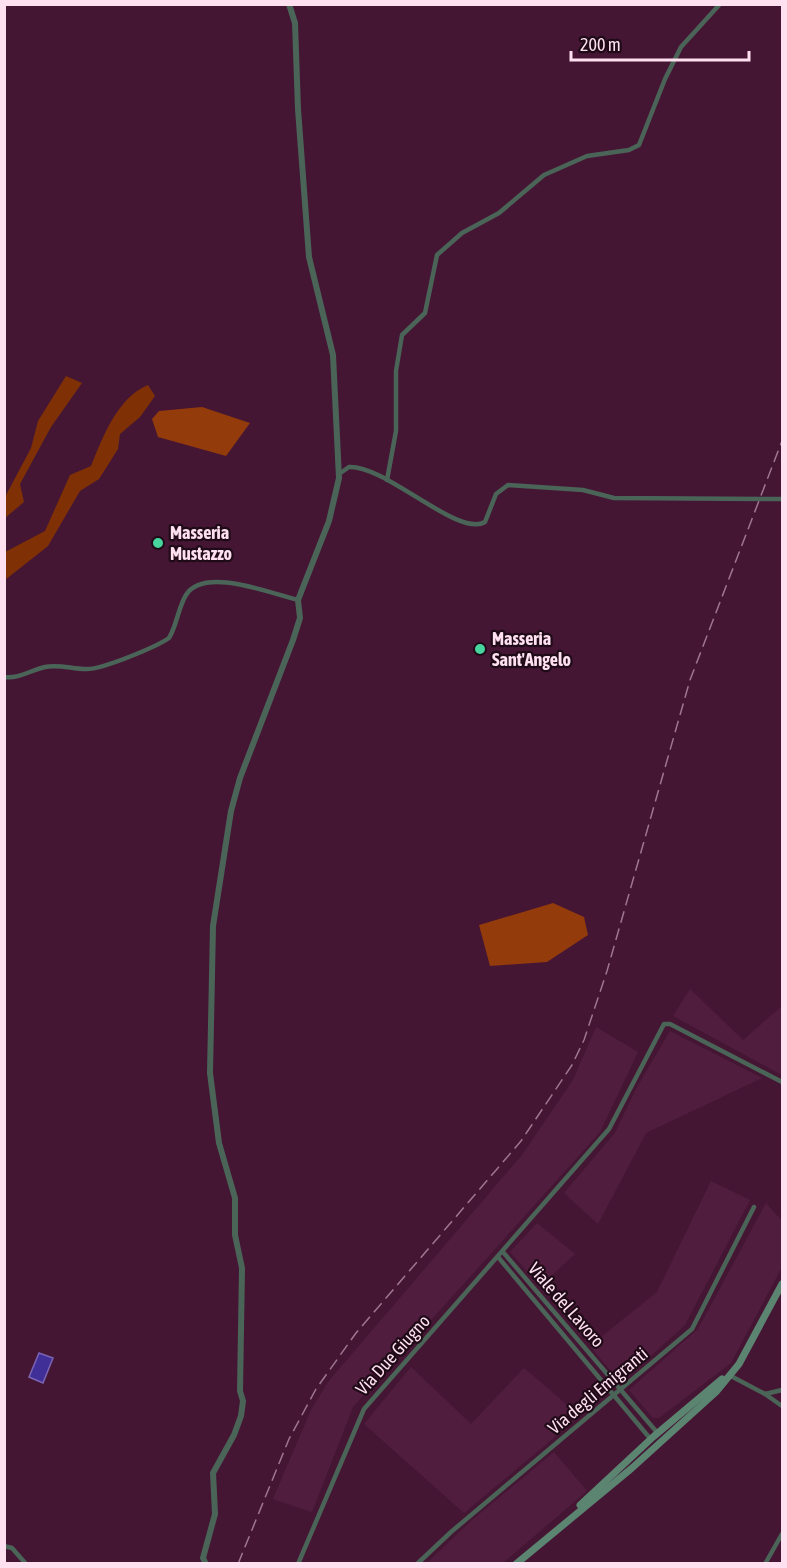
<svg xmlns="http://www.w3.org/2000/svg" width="787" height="1568" viewBox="0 0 787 1568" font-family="'Asap Condensed',sans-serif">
  <rect width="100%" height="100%" fill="#441634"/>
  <g fill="#511d3f">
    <path d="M690,989L743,1040L782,1006V1075L673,1016Z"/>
    <path d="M596,1027L638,1052L600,1132L353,1407L312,1512L273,1499L311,1410L328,1382L522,1155L573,1080Z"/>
    <path d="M670,1031L762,1078L646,1133L598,1224L564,1193L615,1133L636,1089Z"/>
    <path d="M711,1181L750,1200L685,1325L621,1383L590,1346L657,1292Z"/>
    <path d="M766,1203L782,1221V1267L731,1363L659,1418H653L629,1390L698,1329Z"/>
    <path d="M537,1223L575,1254L540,1286L510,1252Z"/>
    <path d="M411,1367L471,1424L524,1368L580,1416L464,1513L364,1424Z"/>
    <path d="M554,1452L587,1491L503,1563H427L472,1520Z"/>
  </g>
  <g fill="#7f3105">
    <path d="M66,376L82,383L51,427L20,484L24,502L5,518V497L31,448L38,421Z"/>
    <path d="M148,385L155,396L140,417L120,434L118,449L99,479L80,491L48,546L5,580V552L45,531L70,475L91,466C103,437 117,398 148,385Z"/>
  </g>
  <g fill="#933b0b">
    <path d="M202,407L250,423L226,456L158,437L152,419L159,411Z"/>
    <path d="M553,903L584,917L588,935L547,962L490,966L479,925Z"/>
  </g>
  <path fill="#412f98" stroke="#7a64b3" stroke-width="1.5" d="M39,1353L53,1358L43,1383L29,1377Z"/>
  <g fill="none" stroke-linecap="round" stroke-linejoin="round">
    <g stroke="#4b6458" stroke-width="4.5">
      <path d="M339,474L349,467C386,465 458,538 485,522L496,494L508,485L583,490L614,498L782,499"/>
      <path d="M387,480L396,431V371L402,335L425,313L437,255L462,233L499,213L544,175L587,156L629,150L639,145L665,79L681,47L720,4"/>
      <path d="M4,677C19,679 31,670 45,667C59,664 72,669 86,669C101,670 156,647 169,638C177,625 178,608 186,595C204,566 272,594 298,600"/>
      <path d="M503,1252L655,1430"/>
      <path d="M498,1257L648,1436"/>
      <path d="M729,1375L765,1394L782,1390"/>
      <path d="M765,1394L782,1406"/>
      <path d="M4,1546L12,1548L26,1564"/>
      <path d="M298,1564L364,1409L609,1129L664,1024H670L782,1082"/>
      <path d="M417,1564L451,1532L692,1329L754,1207"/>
      <path d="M765,1564L782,1534"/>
    </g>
    <path stroke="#4b6458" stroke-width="6" d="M206,1564L203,1558L215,1514L213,1473L234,1435L241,1416L243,1401L240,1391L242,1268L235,1235V1198L219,1143L210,1073L213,926L231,811L240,778L293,640L300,618L298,600L329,521L339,478L333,355L309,257L298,109L295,23L289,4"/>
    <g stroke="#5c8571" stroke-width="7">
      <path d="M580,1505L653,1437L722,1379"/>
      <path d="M516,1564L632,1468L716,1392L739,1364L782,1284"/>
    </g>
    <path stroke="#9e778f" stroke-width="1.5" stroke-dasharray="12 6" stroke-linecap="butt" d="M238,1564L289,1439L316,1389L356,1333L521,1141L572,1065L584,1040L607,971L690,680L782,441"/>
  </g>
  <g fill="#47d49e" stroke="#1f0b17" stroke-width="2">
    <circle cx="158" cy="543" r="6"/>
    <circle cx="480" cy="649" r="6"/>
  </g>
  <g text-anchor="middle" stroke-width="4.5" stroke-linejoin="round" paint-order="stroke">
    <g font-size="18" font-weight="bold" fill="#ffe0f1" stroke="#1f0b17" text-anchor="start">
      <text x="170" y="539">Masseria<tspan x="170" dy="21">Mustazzo</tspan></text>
      <text x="492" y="645">Masseria<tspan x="492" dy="21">Sant'Angelo</tspan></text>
    </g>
    <g font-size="18" fill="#ffe0f1" stroke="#1f0b17">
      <text transform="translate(566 1305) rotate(49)" y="6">Viale del Lavoro</text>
      <text transform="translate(393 1355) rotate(-48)" y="6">Via Due Giugno</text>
      <text transform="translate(598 1391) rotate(-40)" y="6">Via degli Emigranti</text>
    </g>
  </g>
  <rect width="787" height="1568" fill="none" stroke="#ffe0f1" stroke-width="12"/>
  <path d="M571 51v9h178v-9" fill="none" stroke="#ffe0f1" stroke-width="3"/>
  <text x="580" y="51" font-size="18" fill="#ffe0f1" stroke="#1f0b17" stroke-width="4.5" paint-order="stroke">200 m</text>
</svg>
